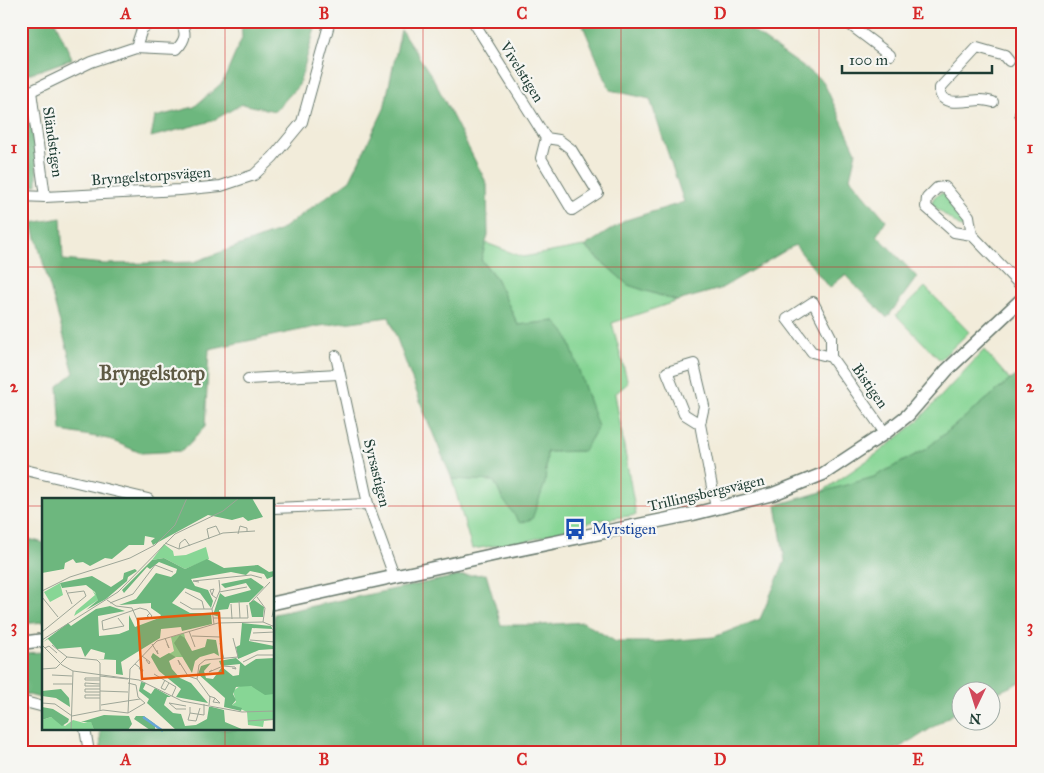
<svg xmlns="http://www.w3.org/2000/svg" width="1044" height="773" viewBox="0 0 1044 773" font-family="'IM FELL Great Primer',serif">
  <rect width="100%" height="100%" fill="#f6f6f2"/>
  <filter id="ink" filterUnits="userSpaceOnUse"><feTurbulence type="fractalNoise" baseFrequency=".02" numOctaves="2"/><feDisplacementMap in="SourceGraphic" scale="10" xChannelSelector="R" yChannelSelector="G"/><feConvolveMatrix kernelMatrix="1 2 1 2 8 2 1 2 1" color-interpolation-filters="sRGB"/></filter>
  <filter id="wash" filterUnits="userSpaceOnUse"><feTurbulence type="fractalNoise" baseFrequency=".0096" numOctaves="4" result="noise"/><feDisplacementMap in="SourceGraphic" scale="20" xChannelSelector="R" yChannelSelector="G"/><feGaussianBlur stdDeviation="1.12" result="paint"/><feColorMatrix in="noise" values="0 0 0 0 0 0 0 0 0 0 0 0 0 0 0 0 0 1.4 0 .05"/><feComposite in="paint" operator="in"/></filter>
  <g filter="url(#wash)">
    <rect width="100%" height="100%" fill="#f2ecda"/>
    <g fill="#87d695" stroke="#538a64">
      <path d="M945,193L966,224L965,228L959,226L932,205C932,197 937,193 945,193Z"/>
      <path d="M486,243L523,257L584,246L628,285L677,301L612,323L628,383L615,394L636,515L594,521L528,541L472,549L452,479L494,481L502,498L545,483L547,452L584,451L555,321L518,325L496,278L481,259Z"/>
      <path d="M925,287L969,332L940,360L896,315Z"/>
      <path d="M984,350L1010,380L926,449L874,477L820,493L878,453L917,422Z"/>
    </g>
    <g fill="#6db77e" stroke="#467a59">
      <path d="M21,21H55L72,59L21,77Z"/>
      <path d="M241,21H317L299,85L275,111L242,104L212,121L151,137L155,117L194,107L223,82L242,38Z"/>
      <path d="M581,21H738L823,81L856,152L850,178L886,220L877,235L917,277L887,318L845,275L829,288L795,245L720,289L677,301L628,285L585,246L626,220L684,202L650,99L610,90Z"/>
      <path d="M401,30L433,78L487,184L488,235L481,260L496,278L518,325L555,321L567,335L598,427L584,451L547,452L545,483L532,519L520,523L502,498L494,481L452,479L424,412L389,317L320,326L209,349L205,427L182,451L141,453L108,439L61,431L58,386L74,373L32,223L61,218L63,260L105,264L194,262L279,231L350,180L384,109Z"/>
      <path d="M21,104C34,119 38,164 37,185L21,186Z"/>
      <path d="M1023,372V681L992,695V690H962L961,709L916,738L891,752H101L100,729H274V614L458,576L486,574L501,625H541L583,622L616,642H656L714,637L760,619L785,561L776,505L874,477L926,449L1010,380Z"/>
      <path d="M21,537L44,543V622L21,624Z"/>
      <path d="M44,652V699L21,693V653Z"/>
    </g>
  </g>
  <g filter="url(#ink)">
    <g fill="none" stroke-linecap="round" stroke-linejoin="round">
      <g stroke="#697a6e" stroke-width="12">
        <g id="minor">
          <path d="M473,21L546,138L541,158L572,210L598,193L571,149L559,140L546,138"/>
          <path d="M845,21L890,55"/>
          <path d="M136,47L142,29L153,21"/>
          <path d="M31,91L45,197"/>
          <path d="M21,92L31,91L91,62L136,47L177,49C186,39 187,33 180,21"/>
          <path d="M993,102C989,101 985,100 981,100C969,100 938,109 940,88L977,48L1005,56L1009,61"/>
          <path d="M1023,111L1020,114L1023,116"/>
          <path d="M21,196L45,197L180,190L221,186L254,175L273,157L302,122L330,21"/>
          <path d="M972,235L954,232L926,207L927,198L937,188L945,187L969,216L972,235L1023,288"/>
          <path d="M336,356L368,504L394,576"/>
          <path d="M831,357V337L813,302L787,319L812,352L831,357L885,433"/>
          <path d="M248,379L338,374"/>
          <path d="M700,424L704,406L694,364L667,372L684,414L700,424L716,508"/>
          <path d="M21,469L148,499"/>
          <path d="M274,508L368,504"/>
          <path d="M21,701L44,707"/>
          <path d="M85,729L89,752"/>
        </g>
      </g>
      <g stroke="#697a6e" stroke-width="15">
        <g id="tertiary">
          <path d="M274,603L497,554L693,514L773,494L823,474L885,433L908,415L947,370L1023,298"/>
          <path d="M21,643L44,640"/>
        </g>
      </g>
      <use href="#minor" stroke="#fff" stroke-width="10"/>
      <use href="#tertiary" stroke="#fff" stroke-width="12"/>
    </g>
  </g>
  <path fill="none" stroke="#d62828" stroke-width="1" stroke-opacity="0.55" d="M225,21V499M423,21V752M621,21V752M819,21V752M21,267H1023M21,506H44M274,506H1023M225,729V752"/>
  <defs>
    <g id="bus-bare" transform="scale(1.725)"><path d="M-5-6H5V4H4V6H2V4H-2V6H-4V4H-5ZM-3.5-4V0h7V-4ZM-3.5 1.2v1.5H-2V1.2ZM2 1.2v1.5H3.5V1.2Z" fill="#1a4fb4" stroke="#f6f6f2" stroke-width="2.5" paint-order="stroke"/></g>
  </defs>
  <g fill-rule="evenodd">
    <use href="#bus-bare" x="575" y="529"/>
  </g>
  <g text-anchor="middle" stroke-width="4.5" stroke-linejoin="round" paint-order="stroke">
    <g font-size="15" fill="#1f3d34" stroke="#f6f6f2">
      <text transform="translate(522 72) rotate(58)" y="5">Vivelstigen</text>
      <text transform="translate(53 142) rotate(82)" y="5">Sländstigen</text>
      <text transform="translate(151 176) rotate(-4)" y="5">Bryngelstorpsvägen</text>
      <text transform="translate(870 386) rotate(55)" y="5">Bistigen</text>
      <text transform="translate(377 473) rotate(76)" y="5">Syrsastigen</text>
      <text transform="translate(706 493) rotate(-13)" y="5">Trillingsbergsvägen</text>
    </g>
    <g font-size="15" fill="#164399" stroke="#f6f6f2" text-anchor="start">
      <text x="592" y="534">Myrstigen</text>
    </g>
    <g font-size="20" font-weight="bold" fill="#5f5b45" stroke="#f6f6f2">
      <text x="152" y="380">Bryngelstorp</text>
    </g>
  </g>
  <g transform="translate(42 498)">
    <rect width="232" height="232" fill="#f2ecda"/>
    <path d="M122,46L131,53L132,58L144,57L164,49L167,61L143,71L122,60L110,62ZM18,85L21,97L8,104L2,94ZM50,92L56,98V102L32,118L34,113L53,97ZM142,135L143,140L140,141L139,153L142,159H134L127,156L132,153L129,139ZM198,188H209L232,196V222L222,223L221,229L206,227L205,214L190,207L194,204L191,193ZM9,219L23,228L31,222L42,225L49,223L52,232H0V222Z" fill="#87d695"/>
    <path d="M0,0H210L221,19L206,23L201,19L190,22L166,17L111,47L109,43L113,40L103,38L102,47H87L70,61L63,60L48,68L41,64L34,65L31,61L23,65L22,71L0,75ZM122,60L143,71L165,61L182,70L216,67L227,74L232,73V78L225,81L222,76L208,73L204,77L189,74L149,81L153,88L166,92L171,103L169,110L158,95L143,90L130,105L148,115H169L170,126L140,133L139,129L119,131L118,140L79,164L81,177L74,176V162L55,161H62L63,155L49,151L43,159L39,149L15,151L6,141L1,144L26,125L29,128L54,111L68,108L83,113L56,118L57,138L77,136L87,132V117L93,129L117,120L119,117L109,110V105L77,107L94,101L114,75L129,79L134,75L135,71L117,64L108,71L105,69L82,95L80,92L110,62ZM93,71L95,73L86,79L85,83L64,101L44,112L56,102L53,94L44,87L20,90L18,85L50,78L69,89L81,81L82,75ZM209,80L222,89L207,104L188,105L186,111L177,112L178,119L171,117L178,95L183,99L209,92L204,85L183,90L179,86ZM212,102L222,109L221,119H210L207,105ZM200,125L229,128L232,134L230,131L210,130L207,143L232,148V151L217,152L196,161L194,149L198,147ZM138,137L143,140L150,153L163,149L165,141L174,142L177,158L172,155L158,159L153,163L150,175L132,145ZM111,155L118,160L127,155L134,159L127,163L130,171L138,180L149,185L166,205L134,199L139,191L117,173L109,159ZM194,160L203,168L214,161L232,160V196L223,197L209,188L194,189L191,196L194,202L190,207L200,210L199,213L182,209L183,200L156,176L159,168L169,165L162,173L164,180L171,181L180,169L191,178L197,177L198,166L179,168L177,163ZM99,184L104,185L101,191L109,196L113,190L129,199H125L122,207L131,215L139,216L143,228L154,227L165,221L167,209H170L182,212L183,224L202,232H134L105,205L107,201L97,193ZM19,191L27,200L28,209L14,200L0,198V193ZM0,209L11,211L27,221L26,224L20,228L9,219L0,222ZM62,217L87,218L90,226L86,232H52L49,224H39ZM94,218H102L113,226V232H108L92,221Z" fill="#6db77e"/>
    <path fill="none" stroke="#66a6d9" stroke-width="2.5" d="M101,219L121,233"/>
    <path fill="none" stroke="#9ea698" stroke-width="1" d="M196,36L198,28L205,30V34M167,41L165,31L174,28L178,36M123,45L137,51L181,35L213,33M137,51L138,45L143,41L148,48M157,84L151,83L209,77L220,80M24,92L30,106M0,93L28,79L88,60L113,47L133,27L145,0M143,94L160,103L162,111M177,94L205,89M170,97L172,91L168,92L170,97L174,100M0,99L16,119M215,99L223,110L221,124M65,102L74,108L90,110L96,124M197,103L198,120M138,104L150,111H170M209,104L228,84M68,105L91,96L113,67L131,74M189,106L190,121M230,119L233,103M76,120L82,128L61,132L60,123L98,110L105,112L110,118L108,120L105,118L108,115M171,120H206L205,107M172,126L170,111L178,92L177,82M147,133L153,149M0,134L44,98L42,93L26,95M211,135L233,134M150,138L178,139M123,140L127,150L125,146M0,142L76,94L133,36L181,13L197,0M208,142L233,144M178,145L182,161M110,146L116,156L115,152M0,147L20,167L31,173L97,182L140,203L200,214L233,213M10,147L25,159M3,150L7,148L15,155M100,158L108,164L107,166L104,162M201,164L215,157H233M93,166L101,172L100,174L97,170M138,167L136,162L146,178L155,181M0,171L14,170L25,159L55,162L58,165V212M170,172L167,174L181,168L193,169L194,171L190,170M112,176L134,189L130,198M10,177L30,178M58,178L86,181M58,180H43V182H58M123,182L119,190L123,192L127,185M11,186H31M58,186L43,185V188H58M58,193L86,194M58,194H43V191H58M167,198L173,200L171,204L178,205L173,200M58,200H43V197H58M0,205L13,206L30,218L61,212L86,215L103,205L96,199L94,187L86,185M59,207L98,201M167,207L168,199L155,181L157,167L163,162L196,159L191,140M148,209V215L162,217V206M144,211H134L127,205L144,208M86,215L88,171L115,143L176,125L221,124L233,129M148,215L146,222L154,223L158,210M206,223L233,221M29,233L31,173"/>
    <path fill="#e8590c" fill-opacity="0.15" stroke="#e8590c" stroke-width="2.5" d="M177,115L181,175L100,181L96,121Z"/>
    <rect width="232" height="232" fill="none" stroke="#1f3d34" stroke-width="2.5"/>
  </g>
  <rect width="1044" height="773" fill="none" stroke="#f6f6f2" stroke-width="55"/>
  <g transform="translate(976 706) rotate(184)"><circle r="24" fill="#f6f6f2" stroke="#a0aca6"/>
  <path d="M0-4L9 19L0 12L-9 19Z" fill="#d1495b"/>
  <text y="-8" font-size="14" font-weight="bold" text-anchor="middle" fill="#1f3d34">N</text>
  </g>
  <path d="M842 65v8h150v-8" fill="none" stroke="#1f3d34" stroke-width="2.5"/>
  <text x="849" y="65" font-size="15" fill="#1f3d34" stroke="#f6f6f2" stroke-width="4" paint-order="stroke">100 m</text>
  <rect x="28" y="28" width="988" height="718" fill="none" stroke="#d62828" stroke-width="2"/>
  <g font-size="16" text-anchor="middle" font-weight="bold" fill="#d62828">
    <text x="126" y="19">A</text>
    <text x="324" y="19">B</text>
    <text x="522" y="19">C</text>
    <text x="720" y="19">D</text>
    <text x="918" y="19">E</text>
    <text x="14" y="153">1</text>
    <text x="1030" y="153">1</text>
    <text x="14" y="392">2</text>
    <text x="1030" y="392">2</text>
    <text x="14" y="632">3</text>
    <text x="1030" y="632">3</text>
    <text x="126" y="765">A</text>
    <text x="324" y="765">B</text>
    <text x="522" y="765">C</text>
    <text x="720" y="765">D</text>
    <text x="918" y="765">E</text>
  </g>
</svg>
